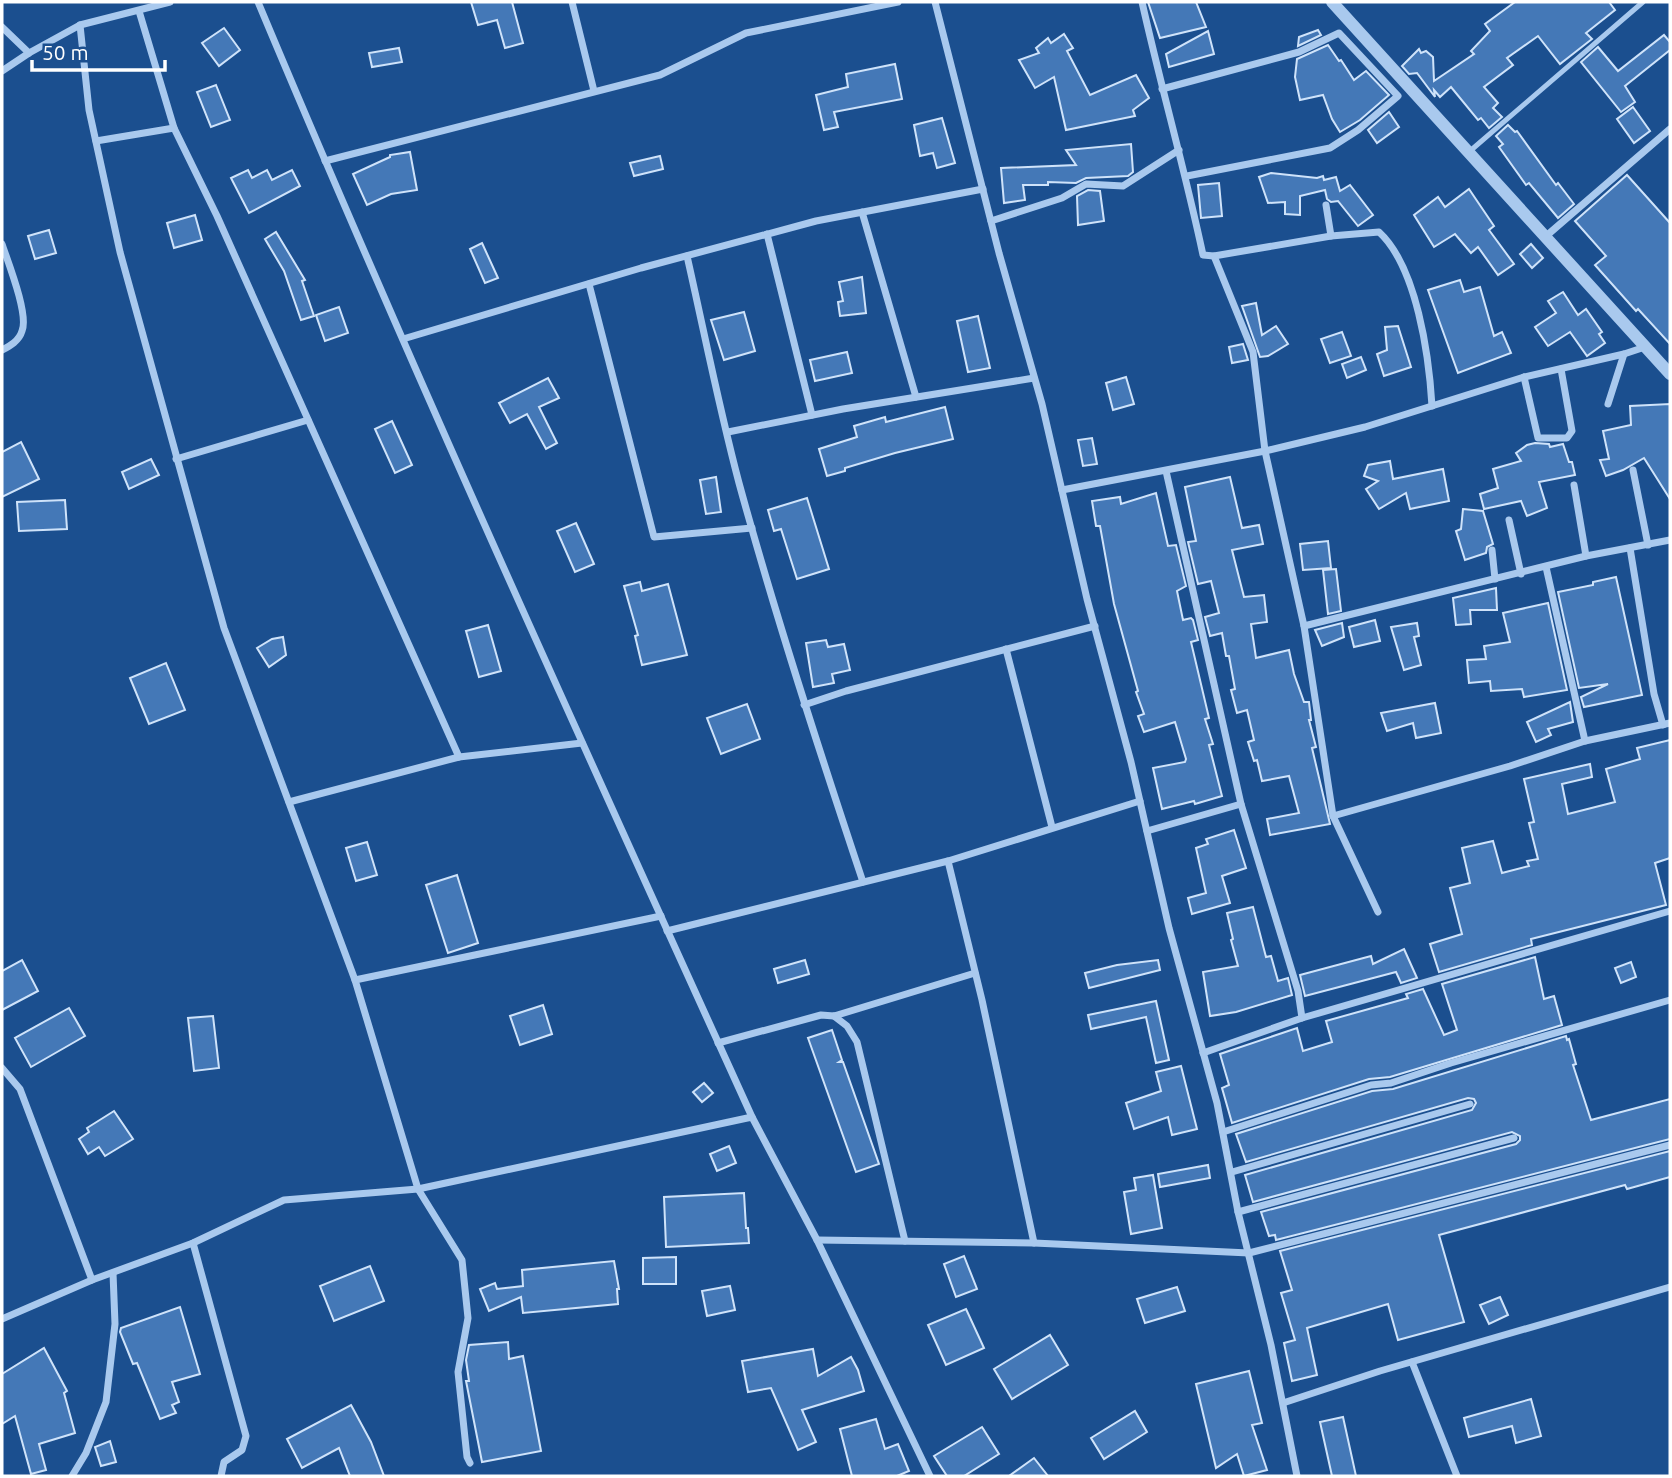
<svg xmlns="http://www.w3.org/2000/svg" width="1672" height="1478" viewBox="0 0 1672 1478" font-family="Ubuntu,sans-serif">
  <rect width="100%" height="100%" fill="#1b4f8f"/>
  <g fill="#4478b7" stroke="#cfe3fa" stroke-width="2">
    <path d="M471,2H512L523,43L505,48L497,20L478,25Z"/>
    <path d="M1148,2H1196L1206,27L1160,38Z"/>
    <path d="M1515,2H1609L1615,10L1586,33L1592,39L1560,64L1538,36L1507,58L1513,65L1484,87L1498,103L1493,108L1502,117L1489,128L1481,118L1478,120L1451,87L1440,97L1434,90L1435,97L1417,73L1409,74L1402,66L1419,49L1421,53L1426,51L1433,57L1434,81L1474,54L1471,51L1490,31L1485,24Z"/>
    <path d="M224,28L240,50L219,66L202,43Z"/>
    <path d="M1318,30L1321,35L1298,46L1299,37Z"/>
    <path d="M1208,31L1214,54L1169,67L1166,54Z"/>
    <path d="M1064,34L1073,48L1067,51L1090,95L1136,75L1149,98L1133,110L1135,116L1066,130L1054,77L1035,88L1019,60L1039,53L1036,48L1048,38L1051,43Z"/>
    <path d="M1664,35L1670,42V50L1625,86L1635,102L1621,112L1581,62L1598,47L1618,71Z"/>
    <path d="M1328,45L1339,61L1341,60L1354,80L1366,71L1389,95L1360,120L1340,132L1332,119L1323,95L1300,100L1295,77L1297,59Z"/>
    <path d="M399,48L402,62L372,67L369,53Z"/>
    <path d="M895,64L902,99L834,112L838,127L824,130L816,95L848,87L846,74Z"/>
    <path d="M216,85L230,120L211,127L197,92Z"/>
    <path d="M1633,107L1650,131L1634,143L1617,119Z"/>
    <path d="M1389,112L1399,127L1377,143L1368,130Z"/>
    <path d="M942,118L955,163L937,168L933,153L920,156L914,125Z"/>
    <path d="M1508,125L1515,132L1517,131L1556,185L1558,183L1574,204L1558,218L1529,183L1526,185L1499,147L1503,144L1496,136Z"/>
    <path d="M1131,144L1133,172L1128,176L1086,178L1076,183L1048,182V185H1023L1025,200L1004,203L1001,168L1076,165L1066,150Z"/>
    <path d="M410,152L417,190L391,194L367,205L353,174L390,157V155Z"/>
    <path d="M660,156L663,169L634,176L630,163Z"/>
    <path d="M248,170L252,178L267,170L272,180L292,170L300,186L249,213L231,178Z"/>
    <path d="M1271,173L1317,178L1323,176L1324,180L1336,177L1340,191L1350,185L1373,215L1358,226L1338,201L1331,202L1327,199L1325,190L1300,196V215L1285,214V202L1268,203L1259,177Z"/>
    <path d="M1627,175L1670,223V344L1638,309L1636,311L1595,265L1606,256L1575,221Z"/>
    <path d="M1219,183L1222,216L1201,218L1198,185Z"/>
    <path d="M1469,189L1494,226L1489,230L1514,264L1498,275L1478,247L1471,253L1455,234L1434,247L1414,215L1438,197L1445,207Z"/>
    <path d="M1088,190L1100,191L1104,221L1078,225L1077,196Z"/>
    <path d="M195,215L202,240L174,248L167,223Z"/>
    <path d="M49,230L56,253L35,259L28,236Z"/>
    <path d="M276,232L305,280L302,281L314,316L301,320L284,271L265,239Z"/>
    <path d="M482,243L498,278L485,283L470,249Z"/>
    <path d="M1531,244L1543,258L1532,268L1520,254Z"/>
    <path d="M862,277L866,313L840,316L838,302L843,301L839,282Z"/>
    <path d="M1460,280L1464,292L1480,287L1494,336L1502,332L1511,353L1458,373L1428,290Z"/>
    <path d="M1563,292L1578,315L1586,309L1602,332L1599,334L1605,343L1587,356L1570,332L1548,346L1535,327L1556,313L1548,301Z"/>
    <path d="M1256,303L1262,335L1276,326L1288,344L1268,356L1260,357L1242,306Z"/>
    <path d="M339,307L348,333L325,341L316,315Z"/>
    <path d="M744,312L755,351L724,360L711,320Z"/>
    <path d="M978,316L990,368L968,372L957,321Z"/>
    <path d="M1398,326L1411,367L1384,376L1377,354L1387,350L1385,327Z"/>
    <path d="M1342,332L1351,356L1330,363L1321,339Z"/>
    <path d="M1243,344L1248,360L1232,363L1229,347Z"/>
    <path d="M847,352L852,373L815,381L810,360Z"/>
    <path d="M1361,357L1366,370L1347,378L1342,364Z"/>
    <path d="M1126,377L1134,404L1113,410L1106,383Z"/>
    <path d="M548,378L559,398L539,407L557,443L546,449L527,414L510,423L499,403Z"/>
    <path d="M1670,404V499L1644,458L1623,470L1606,476L1600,460L1609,459L1603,431L1631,425L1630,406Z"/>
    <path d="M945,407L953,439L895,453L845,468V471L827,476L819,449L857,437L854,426L885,417L886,422Z"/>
    <path d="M392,421L412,465L395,473L375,429Z"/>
    <path d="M1092,438L1097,464L1083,466L1078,440Z"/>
    <path d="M21,442L39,479L2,497V452Z"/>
    <path d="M1535,443L1549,444L1550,447L1563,444L1569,462H1572L1575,475L1539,482L1547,508L1527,516L1521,501L1484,509L1480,494L1498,488L1493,469L1521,461L1516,453L1527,445Z"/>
    <path d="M151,459L159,475L129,489L122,472Z"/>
    <path d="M1390,461L1393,479L1443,469L1449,501L1410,509L1406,493L1379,509L1366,489L1378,481L1364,476L1368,465Z"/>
    <path d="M716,477L721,512L706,514L700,480Z"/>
    <path d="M1230,477L1242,528L1259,525L1263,544L1232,550L1244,597L1264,595L1267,622L1251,624L1256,658L1289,650L1294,674L1304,702H1309L1311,720H1309L1316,747L1312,748L1330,824L1270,835L1267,819L1299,813L1289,776L1262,781L1257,760L1254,761L1248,742L1254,740L1247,710L1237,713L1231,690L1235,689L1229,656H1226L1222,633L1210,636L1205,617L1219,613L1211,581L1198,584L1188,542L1196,541L1185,487Z"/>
    <path d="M1156,493L1168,546L1176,545L1186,586L1177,591L1183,620L1191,618L1193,620L1198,640L1191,642L1209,718L1205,719L1213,744L1209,745L1222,796L1195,804L1194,801L1162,809L1153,768L1185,762L1186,759L1175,722L1144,732L1138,716L1144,714L1136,692L1138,691L1114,604L1100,526H1096L1092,501L1120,497L1121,504Z"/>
    <path d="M807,498L829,569L797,579L781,529L774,531L768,510Z"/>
    <path d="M65,500L67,529L19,531L17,502Z"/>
    <path d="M1463,509L1483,511L1493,544L1487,547L1486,553L1465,560L1456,531L1461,529Z"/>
    <path d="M576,523L594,564L575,572L557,531Z"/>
    <path d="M1328,541L1331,568L1303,570L1300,544Z"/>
    <path d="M1336,569L1341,611L1328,614L1323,570Z"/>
    <path d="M1616,577L1642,695L1584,707L1581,697L1608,684L1579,688L1558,592L1593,585V582Z"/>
    <path d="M640,582L642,591L668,584L687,655L642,665L635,636L638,635L624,586Z"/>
    <path d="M1496,588L1497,610H1470L1471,624L1456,625L1453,598Z"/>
    <path d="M1548,603L1567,690L1524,697L1522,689L1491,691L1490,681L1469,683L1467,660L1486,659L1484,646L1510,642L1503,613Z"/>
    <path d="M1375,620L1380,641L1354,647L1349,627Z"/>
    <path d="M1342,623L1344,637L1322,646L1315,630Z"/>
    <path d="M1417,623L1419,636L1414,637L1421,665L1404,670L1391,627Z"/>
    <path d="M488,625L501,671L479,677L466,631Z"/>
    <path d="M283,637L286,655L269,667L257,648L272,639Z"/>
    <path d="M826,640L828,647L844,644L850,670L832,674L834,683L813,687L806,643Z"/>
    <path d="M166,663L185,710L149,724L130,678Z"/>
    <path d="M1570,702L1573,722L1548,729L1551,735L1536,742L1527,722Z"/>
    <path d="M1435,703L1441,733L1416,738L1413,723L1387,731L1381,713Z"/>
    <path d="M747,704L760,739L721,754L707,718Z"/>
    <path d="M1670,740V858L1655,863L1666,905L1531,939L1532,945L1439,972L1430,944L1462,934L1450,888L1470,883L1462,848L1493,841L1502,873L1529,866L1527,861L1538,859L1529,823L1534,822L1524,779L1590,764L1592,777L1562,784L1568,814L1615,802L1606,769L1640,759L1637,748Z"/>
    <path d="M1234,830L1246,868L1222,876L1230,903L1192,914L1188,898L1206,893L1196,848L1208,844L1206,839Z"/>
    <path d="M367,842L377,875L356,881L346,848Z"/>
    <path d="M457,875L478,943L448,953L426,885Z"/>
    <path d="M1253,907L1266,957L1271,956L1278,981L1288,978L1292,995L1236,1012L1210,1016L1203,972L1238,966L1231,940L1233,939L1227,913Z"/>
    <path d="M1404,949L1417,978L1401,983L1396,972L1305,996L1300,975L1371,956L1373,964Z"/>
    <path d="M1535,957L1544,999L1554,996L1562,1025L1390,1077L1369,1079L1232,1123L1222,1088L1229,1085L1220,1054L1297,1028L1303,1051L1332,1042L1326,1021L1408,998L1406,994L1423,989L1444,1035L1457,1030L1442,984Z"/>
    <path d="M22,960L38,991L2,1010V971Z"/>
    <path d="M805,960L809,974L778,983L774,969Z"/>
    <path d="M1158,960L1160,970L1089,988L1085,973L1117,965Z"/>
    <path d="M1631,962L1636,977L1621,983L1615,968Z"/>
    <path d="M1156,1001L1169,1060L1156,1063L1146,1017L1091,1029L1088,1015Z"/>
    <path d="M543,1005L552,1034L520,1045L510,1016Z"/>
    <path d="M69,1008L85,1036L31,1067L15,1038Z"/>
    <path d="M213,1016L219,1068L194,1071L188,1018Z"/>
    <path d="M832,1030L842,1060L839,1062H843L879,1164L856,1172L808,1038Z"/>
    <path d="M1566,1036L1567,1040L1569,1039L1576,1064L1573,1065L1591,1120L1670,1099V1139L1276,1240L1275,1235L1269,1236L1261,1212L1516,1144L1520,1140V1136L1512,1132L1253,1202L1245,1175L1472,1110L1476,1103L1474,1099L1468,1098L1246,1162L1236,1134L1372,1091L1393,1089Z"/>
    <path d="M1181,1066L1197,1129L1172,1135L1168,1117L1134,1129L1126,1103L1161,1091L1156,1072Z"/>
    <path d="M704,1083L713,1093L702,1102L693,1092Z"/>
    <path d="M114,1111L133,1139L105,1156L99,1147L88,1154L79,1139L89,1132L87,1128Z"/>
    <path d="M729,1146L736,1163L717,1171L710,1154Z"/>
    <path d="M1670,1151V1177L1627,1189L1625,1185L1439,1235L1464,1322L1398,1340L1388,1304L1307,1328L1317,1375L1292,1381L1284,1343L1295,1340L1281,1293L1292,1290L1280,1251Z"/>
    <path d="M1208,1165L1210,1178L1160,1187L1158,1174Z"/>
    <path d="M1153,1175L1162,1228L1131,1234L1124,1192L1136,1190L1134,1178Z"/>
    <path d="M744,1193L746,1228H748L749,1243L666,1247L664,1197Z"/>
    <path d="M964,1256L977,1289L956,1297L944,1264Z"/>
    <path d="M676,1257V1284H643V1258Z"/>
    <path d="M614,1261L619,1289H617L618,1304L523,1313L521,1297L489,1311L480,1289L495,1283L497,1289L523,1286L522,1270Z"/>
    <path d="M370,1266L384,1301L334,1321L320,1286Z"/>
    <path d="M730,1286L735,1310L707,1316L702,1291Z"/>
    <path d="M1177,1287L1185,1311L1145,1323L1137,1299Z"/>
    <path d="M1500,1297L1508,1315L1489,1324L1480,1305Z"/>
    <path d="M180,1307L200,1374L172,1382L179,1402L172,1405L176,1413L160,1419L137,1363L133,1364L120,1332L121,1328Z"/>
    <path d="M966,1309L984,1348L946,1365L928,1325Z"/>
    <path d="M1050,1335L1068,1365L1012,1399L994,1369Z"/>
    <path d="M508,1342L509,1359L523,1356L541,1451L482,1462L466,1381H469L466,1360L469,1345Z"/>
    <path d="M44,1348L67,1391L64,1393L75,1433L39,1444L46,1470L31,1474L15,1416L2,1424V1374Z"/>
    <path d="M813,1349L818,1376L851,1357L858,1370L864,1391L802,1410L816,1442L798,1450L771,1388L748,1392L742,1361Z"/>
    <path d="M1249,1371L1262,1423L1252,1425L1267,1470L1244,1476L1237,1454L1216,1468L1196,1384Z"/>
    <path d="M1531,1399L1541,1436L1516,1443L1512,1426L1469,1437L1464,1418Z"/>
    <path d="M351,1405L371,1442L384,1476H350L339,1448L302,1468L287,1439Z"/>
    <path d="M1135,1411L1147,1432L1104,1459L1091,1438Z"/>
    <path d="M1343,1417L1356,1476H1332L1320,1422Z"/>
    <path d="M876,1419L885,1449L898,1444L909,1471L897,1476H852L840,1429Z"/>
    <path d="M982,1427L999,1454L964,1476H947L934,1456Z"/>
    <path d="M110,1441L116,1462L101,1466L95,1447Z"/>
    <path d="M1034,1458L1048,1476H1009Z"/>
  </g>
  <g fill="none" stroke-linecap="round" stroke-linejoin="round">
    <path stroke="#a9c9ee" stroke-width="5" d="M1470,151L1643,2"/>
    <g stroke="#a9c9ee" stroke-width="7">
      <path d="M258,2C415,377 584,747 752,1117"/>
      <path d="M572,2L594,91"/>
      <path d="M935,2L999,253L1042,404L1087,599L1131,762L1169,928L1217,1103L1238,1212L1271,1345L1297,1476"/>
      <path d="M1142,2C1161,87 1185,170 1203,255L1214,256L1331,236L1379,232C1417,267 1429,356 1432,406"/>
      <path d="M139,11L174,128L217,216L459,757"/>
      <path d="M80,25L89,110L120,252L224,628L355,980L418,1189L462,1260L468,1318L458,1372L467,1457L470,1463"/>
      <path d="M2,27L29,53"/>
      <path d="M2,71L29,53L80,25L170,2"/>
      <path d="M1162,89L1299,52L1339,33L1398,96L1358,130L1330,148L1187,176"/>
      <path d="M96,141L174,128"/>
      <path d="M325,161L660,75L746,33L898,2"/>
      <path d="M1326,205L1331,236"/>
      <path d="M862,212L916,397"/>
      <path d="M991,221L1062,198L1086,184L1123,186L1179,150"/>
      <path d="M767,234L812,415"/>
      <path d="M1545,237L1670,129"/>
      <path d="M2,244C8,262 29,315 22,331C19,341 10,346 2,350"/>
      <path d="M687,256C704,331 719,408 739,483C776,618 819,750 863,882"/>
      <path d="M1214,256L1253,352L1265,451L1304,626L1333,816L1378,912"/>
      <path d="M589,284L654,537L752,528"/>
      <path d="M403,339L641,268L816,221L983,189"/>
      <path d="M1524,377L1538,438H1567L1572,431L1561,369"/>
      <path d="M1608,404L1624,354"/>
      <path d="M728,432L843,409L1034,378"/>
      <path d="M176,459L308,420"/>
      <path d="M1633,470L1648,545"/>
      <path d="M1166,471L1241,804L1298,991L1302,1018"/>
      <path d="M1574,485L1586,556"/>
      <path d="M1062,490L1265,451L1365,427L1524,377L1624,354L1645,347"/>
      <path d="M1509,520L1521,574"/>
      <path d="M1630,548L1654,694L1663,725"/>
      <path d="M1492,550L1495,579"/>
      <path d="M1546,567L1585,741"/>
      <path d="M1304,626L1586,556L1670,540"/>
      <path d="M1006,649L1052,827"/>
      <path d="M804,705L846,691L1095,626"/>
      <path d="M289,802L459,757L582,743"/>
      <path d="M1333,816L1510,766L1585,741L1670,723"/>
      <path d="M1147,831L1241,804"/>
      <path d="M948,861L982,1000L1034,1243"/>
      <path d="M667,931L948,861L1140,801"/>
      <path d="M355,980L661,916"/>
      <path d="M834,1016L847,1026L857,1042L905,1241"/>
      <path d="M718,1043L821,1015L834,1016L975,973"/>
      <path d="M1203,1053L1302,1018L1670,911"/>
      <path d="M2,1068L20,1089L92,1280"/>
      <path d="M1223,1132L1371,1085L1391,1083L1451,1063L1670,1000"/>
      <path d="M1232,1172L1470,1104"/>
      <path d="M1238,1212L1514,1138"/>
      <path d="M817,1240L1034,1243L1249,1253L1670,1145"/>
      <path d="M193,1243L246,1436L242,1450L224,1462L221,1476"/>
      <path d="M2,1319L92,1280L193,1243L284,1200L418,1189L752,1117L817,1240L930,1476"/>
      <path d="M1412,1362L1457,1476"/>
      <path d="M1283,1403L1380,1371L1670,1287"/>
      <path d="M72,1476L86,1453L106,1402L115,1324L113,1273"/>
    </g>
    <path stroke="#a9c9ee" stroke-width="12" d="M1332,2L1670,374"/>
  </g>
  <rect width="1672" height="1478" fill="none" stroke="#ffffff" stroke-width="7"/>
  <path d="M32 60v10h133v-10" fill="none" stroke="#ffffff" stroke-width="3.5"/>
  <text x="42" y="60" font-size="21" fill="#ffffff" stroke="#1b4f8f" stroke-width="5" paint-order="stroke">50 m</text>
</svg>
